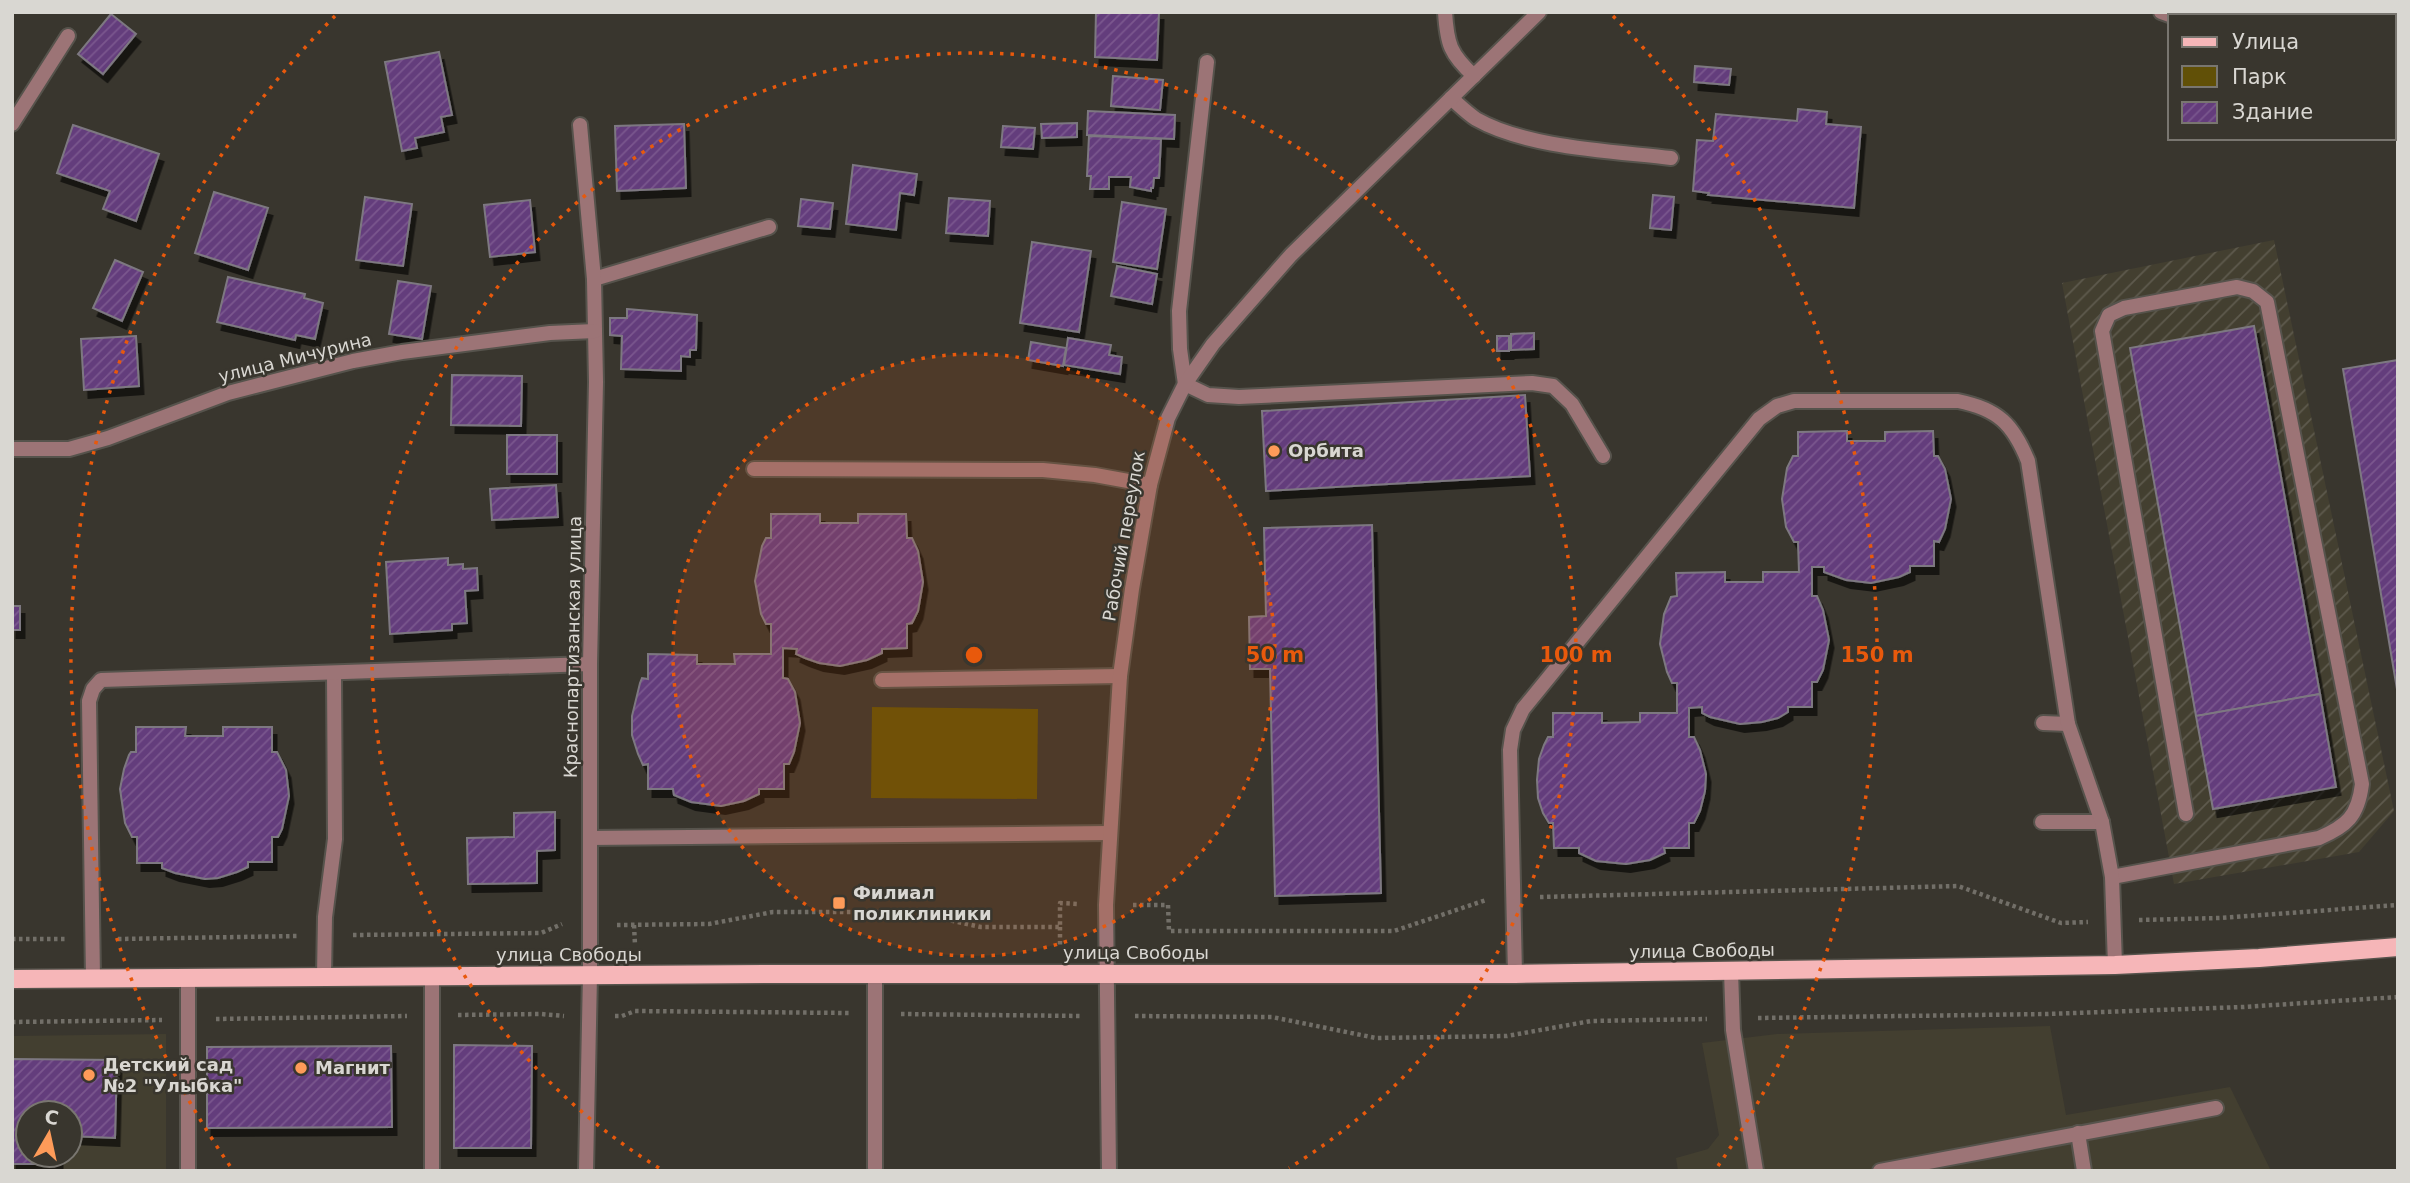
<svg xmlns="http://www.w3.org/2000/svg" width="2410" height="1183" viewBox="0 0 2410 1183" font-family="'DejaVu Sans',sans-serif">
  <defs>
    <pattern id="industrial-furrows" width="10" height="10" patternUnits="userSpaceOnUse" patternTransform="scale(1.75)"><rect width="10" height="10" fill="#433f30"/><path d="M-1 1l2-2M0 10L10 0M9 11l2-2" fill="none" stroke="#5e5a4d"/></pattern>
    <pattern id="building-hatch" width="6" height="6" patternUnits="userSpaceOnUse" patternTransform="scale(1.75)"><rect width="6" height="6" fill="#643c7c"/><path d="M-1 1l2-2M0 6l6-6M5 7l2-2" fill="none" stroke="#7a578e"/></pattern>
    <filter id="shadow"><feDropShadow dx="4.5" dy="8" stdDeviation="0" flood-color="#0009"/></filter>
  </defs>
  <rect width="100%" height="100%" fill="#39362e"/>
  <g fill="#433f30" fill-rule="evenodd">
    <path d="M2050,1026L2066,1115L2230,1087L2271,1171H1678L1676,1158L1708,1149L1719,1135L1702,1043L1777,1034Z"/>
    <path d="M166,1034V1171H12V1036ZM28,1113H70V1155H28Z"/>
  </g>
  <path fill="url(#industrial-furrows)" d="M2274,240L2394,811L2359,852L2174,884L2062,283Z"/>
  <path fill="#615007" d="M872,707L1038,709L1037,799L871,798Z"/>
  <g fill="url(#building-hatch)" stroke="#7d7881" stroke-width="2" filter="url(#shadow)">
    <path d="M1096,12H1159L1157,60L1095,57Z"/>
    <path d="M111,14L136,34L103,74L78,54Z"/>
    <path d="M439,52L452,115L441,117L444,132L415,138L417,148L402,151L385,62Z"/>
    <path d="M1695,66L1731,69L1729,85L1694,82Z"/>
    <path d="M1113,76L1163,80L1160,110L1111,106Z"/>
    <path d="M1798,109L1827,112L1826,124L1861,127L1854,208L1708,195L1709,193L1693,191L1697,140L1713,141L1716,114L1797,121Z"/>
    <path d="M1088,111L1175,115L1174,139L1087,135Z"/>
    <path d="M1077,123V137L1042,138L1041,124Z"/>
    <path d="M684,124L686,188L617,191L615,126Z"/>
    <path d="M73,125L159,154L136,221L103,209L110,191L57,173Z"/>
    <path d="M1003,126L1035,128L1033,149L1001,147Z"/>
    <path d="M1089,136L1161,139L1159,178H1154L1153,188H1151V191L1130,187L1131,177H1109V189H1090L1091,176H1087Z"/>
    <path d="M853,165L917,174L914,195L900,193L896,230L846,224Z"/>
    <path d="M214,192L268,208L248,270L195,253Z"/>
    <path d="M1653,195L1674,197L1671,230L1650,228Z"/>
    <path d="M365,197L412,204L403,266L356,260Z"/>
    <path d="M949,198L990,201L988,236L946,233Z"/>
    <path d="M801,199L833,203L830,229L798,226Z"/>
    <path d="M530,200L535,252L490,257L484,205Z"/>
    <path d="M1122,202L1166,209L1157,269L1113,262Z"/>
    <path d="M1032,242L1091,251L1079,332L1020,323Z"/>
    <path d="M115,260L143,272L122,321L93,308Z"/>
    <path d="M1117,266L1157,274L1152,304L1111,296Z"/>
    <path d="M228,277L305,294L304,298L323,303L315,339L296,335L295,340L217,322Z"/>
    <path d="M398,281L431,286L422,339L389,334Z"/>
    <path d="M627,309L697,315L696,350H690V357L681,356V371L621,369L622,336L610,335V318H627Z"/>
    <path d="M2254,326L2320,694L2196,716L2130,348Z"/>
    <path d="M1534,333V349L1511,350V334Z"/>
    <path d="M136,336L139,386L84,390L81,339Z"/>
    <rect x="1497" y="336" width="12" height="15"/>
    <path d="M1068,338L1111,345L1109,355L1122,357L1120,374L1064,365Z"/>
    <path d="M1031,342L1066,348L1063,366L1028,360Z"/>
    <path d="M2398,360V695L2343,369Z"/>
    <path d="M452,375L522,376L521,426L451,425Z"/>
    <path d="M1525,395L1530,476L1266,491L1262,411Z"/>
    <path d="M1847,431V441H1885V432L1933,431L1934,456H1938L1945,469L1951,499L1945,529L1939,542L1934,541V566H1910V572L1899,577L1871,583L1846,580L1824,572V567H1812V596H1817L1823,610L1829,640L1823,670L1817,682H1812V707H1788V712L1778,718L1762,722L1740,724L1710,717L1702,713V707L1689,708V737H1694L1700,750L1706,774L1705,791L1700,811L1694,823H1689V848H1664L1665,853L1650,860L1626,864L1596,861L1579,853V848H1554L1553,823H1549L1543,813L1538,798L1537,780L1539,759L1544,745L1548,737H1553V713H1602V723L1640,722V713H1677V683H1672L1667,672L1660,644L1664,614L1671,597L1677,596L1676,573L1725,572V582H1763V572H1799L1798,542H1794L1786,527L1782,499L1787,468L1793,456H1798V432Z"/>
    <rect x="507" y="435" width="50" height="39"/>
    <path d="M556,485L558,517L492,520L490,489Z"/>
    <path d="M771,514H820V523H858V514H906L907,538H912L918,551L923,582L918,611L912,623L907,624V648L882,649V653L867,660L840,666L819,663L805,658L796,654L797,649L783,648V678L788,679L795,692L800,723L794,752L789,764H784V789H759V794L744,801L721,806L691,802L674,795L673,789H648V764L643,765L638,754L632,735V716L640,683L642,678L648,679V654L697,655V664H735L734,654H771V624H766L761,614L755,581L762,546L766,538H771Z"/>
    <path d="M1372,525L1381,893L1275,896L1270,669H1250L1249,617L1266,616L1264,528Z"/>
    <path d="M448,558V565L463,564V569L477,568L478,590L465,591L467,623L452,624V630L390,634L386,562Z"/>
    <rect x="12" y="606" width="8" height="24"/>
    <path d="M2320,694L2336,787L2213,809L2196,716Z"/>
    <path d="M136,727H186L185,736H223V727H272V752H277L286,770L289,796L282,829L278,837H272V862H248V867L237,872L218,878L205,879L175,873L162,868V863H137V837H132L125,823L120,789L124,769L129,755L131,752H136Z"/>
    <path d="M555,812V850L537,851V883L468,884L467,838L514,837V813Z"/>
    <path d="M454,1045L532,1046L531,1148H454Z"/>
    <path d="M391,1046L392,1127L207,1128V1047Z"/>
    <path d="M12,1059L117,1060L115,1138L70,1136V1113H28V1155H58V1164H12Z"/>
  </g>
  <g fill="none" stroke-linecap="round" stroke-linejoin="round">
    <g stroke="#56534c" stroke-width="18">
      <g id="lane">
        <path d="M1445,12C1447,44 1450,54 1474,76"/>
        <path d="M1207,62L1179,311L1180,349L1185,384L1208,395L1239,397L1532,383L1553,386L1572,404L1603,456"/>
        <path d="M1451,98C1459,105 1467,113 1476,119C1527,148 1612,151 1671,158"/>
        <path d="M12,124L68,36"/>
        <path d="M594,279L769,227"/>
        <path d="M754,469L1043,470L1095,475L1150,485"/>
        <path d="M882,680L1120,676"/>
        <path d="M2043,723L2068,724"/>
        <path d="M2042,822H2102"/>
        <path d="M590,838L1110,833"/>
        <path d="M2112,877L2319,838C2347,826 2358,816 2362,784L2267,302L2253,291L2237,287L2124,308L2109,315L2102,331L2186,814"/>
        <path d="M1731,971L1733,1030L1756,1171"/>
        <path d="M875,974V1168"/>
        <path d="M1515,974L1510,750L1513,730L1523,709L1759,419L1777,406L1794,401H1958C1998,409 2013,424 2028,461L2068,724L2102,822L2112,877L2115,965"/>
        <path d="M324,976L325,917L335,839L334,673"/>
        <path d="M188,977V1171"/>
        <path d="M93,978L89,701L93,689L101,680L590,664"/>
        <path d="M2078,1133L2084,1171"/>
        <path d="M432,1171V976"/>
        <path d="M1880,1171L2216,1108"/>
      </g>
    </g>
    <g stroke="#56534c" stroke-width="18">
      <g id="street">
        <path d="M2161,12L2172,16"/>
        <path d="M2394,67H2398"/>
        <path d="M580,125L594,279L596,382L590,664V975L586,1171"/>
        <path d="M12,449H69L108,438L228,393L353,361L402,352L550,333L595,331"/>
        <path d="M1109,1171L1106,905L1120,676L1132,589L1150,485L1168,418L1185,384L1213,344L1291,255L1539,12"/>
      </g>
    </g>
    <g stroke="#56534c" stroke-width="21">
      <path id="primary" d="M12,979L765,974H1515L2115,965L2259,958L2398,947"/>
    </g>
    <g stroke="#726f68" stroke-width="4.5" stroke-dasharray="3.5 3.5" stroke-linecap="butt">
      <path d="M1540,897L1958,886L2061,923L2088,922"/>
      <path d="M1133,905H1168L1169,931H1394L1486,900"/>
      <path d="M2139,920L2220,918L2398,905"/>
      <path d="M617,925L709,924L773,912H910L981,927H1060V903L1079,904"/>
      <path d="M634,925L635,945"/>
      <path d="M1060,927V945"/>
      <path d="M353,935L541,933L562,924"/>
      <path d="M12,939H67"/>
      <path d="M118,939L298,936"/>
      <path d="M901,1014L1081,1016"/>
      <path d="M458,1015L541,1014L564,1016"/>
      <path d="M615,1016H622L635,1011L850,1013"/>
      <path d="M1135,1016L1272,1017L1376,1038L1507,1036L1591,1021L1707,1019"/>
      <path d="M1758,1018L2047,1014L2243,1007L2398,997"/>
      <path d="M216,1019L407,1016"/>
      <path d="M12,1022L162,1020"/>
    </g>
    <use href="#lane" stroke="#9c7476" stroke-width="14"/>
    <use href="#street" stroke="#9c7476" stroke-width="14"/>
    <use href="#primary" stroke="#f6b6b8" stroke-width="18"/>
  </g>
  <circle cx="974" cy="655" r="301" fill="#e8590c" fill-opacity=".12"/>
  <g fill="none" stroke="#e8590c" stroke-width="3.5" stroke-dasharray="3.5 7">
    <circle cx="974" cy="655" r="301"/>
    <path d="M659 1168A602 602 0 1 1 1289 1168"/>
    <path d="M230 1166A903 903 0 0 1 335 16M1613 16A903 903 0 0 1 1718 1166"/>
  </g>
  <g fill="#fe9b59" stroke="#39362e" stroke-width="2.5">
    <circle cx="1274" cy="451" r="7"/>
    <rect x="832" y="896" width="14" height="14" rx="3.5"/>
    <circle cx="301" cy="1068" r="7"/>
    <circle cx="89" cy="1075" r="7"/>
  </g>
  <g text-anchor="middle" stroke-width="5" stroke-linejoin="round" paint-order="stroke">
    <g font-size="18" fill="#d9d7d2" stroke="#39362e">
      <text transform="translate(295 358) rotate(-14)" y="6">улица Мичурина</text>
      <text transform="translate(1124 536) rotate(-80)" y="6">Рабочий переулок</text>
      <text transform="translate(573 647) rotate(-89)" y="6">Краснопартизанская улица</text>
      <text transform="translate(1702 951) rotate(-1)" y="6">улица Свободы</text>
      <text x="1136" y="959">улица Свободы</text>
      <text x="569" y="961">улица Свободы</text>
    </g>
    <g font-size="18" font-weight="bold" fill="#d9d7d2" stroke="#39362e" text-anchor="start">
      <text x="1288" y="457">Орбита</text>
      <text x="853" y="899">Филиал<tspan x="853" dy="21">поликлиники</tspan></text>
      <text x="103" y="1071">Детский сад<tspan x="103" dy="21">№2 "Улыбка"</tspan></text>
      <text x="315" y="1074">Магнит</text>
    </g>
  </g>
  <circle cx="974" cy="655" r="10" fill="#e8590c" stroke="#39362e" stroke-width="3.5"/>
  <g font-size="21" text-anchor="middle" font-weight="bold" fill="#e8590c" stroke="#39362e" stroke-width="5" stroke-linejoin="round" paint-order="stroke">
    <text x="1275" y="662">50 m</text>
    <text x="1576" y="662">100 m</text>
    <text x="1877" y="662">150 m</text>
  </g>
  <rect width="2410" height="1183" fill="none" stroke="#d9d7d2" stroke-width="28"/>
  <rect x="2168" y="14" width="228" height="126" fill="#39362e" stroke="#797670" stroke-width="2"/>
  <rect x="2182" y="37" width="35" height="10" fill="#f6b6b8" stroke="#797670" stroke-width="2"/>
  <text x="2232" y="49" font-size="21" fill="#d9d7d2">Улица</text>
  <rect x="2182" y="66" width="35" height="21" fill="#615007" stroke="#797670" stroke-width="2"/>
  <text x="2232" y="84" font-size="21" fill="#d9d7d2">Парк</text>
  <rect x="2182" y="102" width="35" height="21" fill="url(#building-hatch)" stroke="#797670" stroke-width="2"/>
  <text x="2232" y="119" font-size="21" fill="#d9d7d2">Здание</text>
  <g transform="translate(49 1134) rotate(9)"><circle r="33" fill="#39362e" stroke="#797670" stroke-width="2"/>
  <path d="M0-5L12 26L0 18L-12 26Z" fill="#fe9b59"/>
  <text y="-10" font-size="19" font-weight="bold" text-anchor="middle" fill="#d9d7d2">С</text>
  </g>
</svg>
